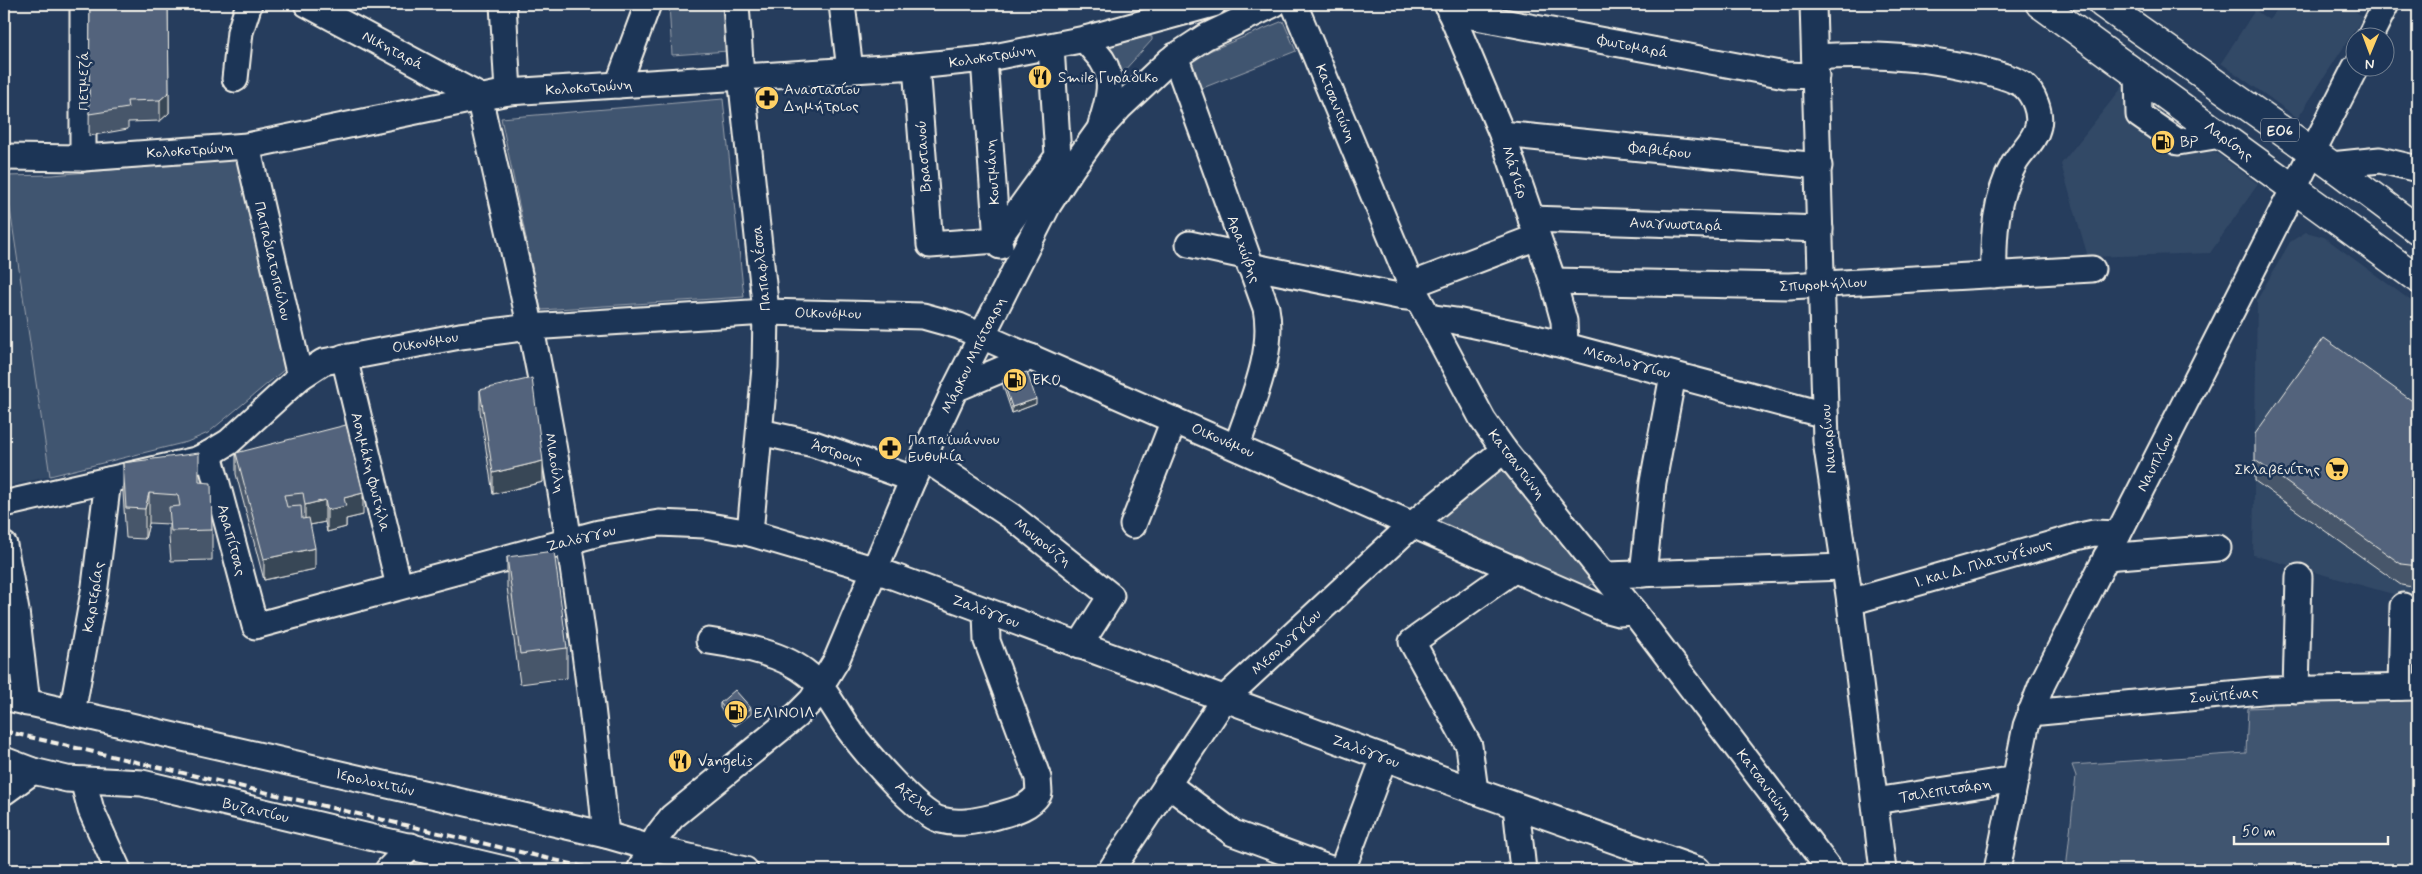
<svg xmlns="http://www.w3.org/2000/svg" width="2422" height="874" viewBox="0 0 2422 874" font-family="Mynerve,sans-serif">
  <rect width="100%" height="100%" fill="#263d5d"/>
  <filter id="ink" filterUnits="userSpaceOnUse"><feTurbulence type="fractalNoise" baseFrequency=".02" numOctaves="2"/><feDisplacementMap in="SourceGraphic" scale="10" xChannelSelector="R" yChannelSelector="G"/><feConvolveMatrix kernelMatrix="1 2 1 2 8 2 1 2 1" color-interpolation-filters="sRGB"/></filter>
  <g filter="url(#ink)">
    <g fill="#334966">
      <path d="M2281,4H2345L2363,17L2298,118L2221,63L2255,10L2269,20Z"/>
      <path d="M2124,85L2258,184L2210,253L2088,257L2061,164Z"/>
      <path d="M4,176L50,476L4,487Z"/>
      <path d="M2306,232L2324,237L2418,306V601L2253,555L2257,300L2290,242Z"/>
    </g>
    <g fill="#40546f" stroke="#9aa2ac">
      <path d="M669,4H725L728,51L672,55Z"/>
      <path d="M1283,21L1296,51L1195,91L1185,65L1202,54Z"/>
      <path d="M1148,36L1152,37V40L1122,73L1107,47Z"/>
      <path d="M723,99L744,297L541,310L501,118Z"/>
      <path d="M237,159L285,369L208,433L187,442L50,476L5,176L53,175Z"/>
      <path d="M1500,465L1595,582L1586,589L1434,520Z"/>
      <path d="M2418,696V870H2066L2076,776L2072,765L2246,753L2248,708L2271,707L2270,700Z"/>
    </g>
    <g fill="none" stroke-linecap="round" stroke-linejoin="round">
      <g stroke="#f4f1e8" stroke-width="29">
        <g id="minor">
          <path d="M83,4V158"/>
          <path d="M307,4L479,96C499,189 522,281 540,374C569,526 591,680 606,835"/>
          <path d="M503,4L508,92"/>
          <path d="M736,4L741,76L766,312L765,368L750,533"/>
          <path d="M842,4L850,70"/>
          <path d="M1294,4L1411,285L1483,420L1504,450L1634,612L1830,870"/>
          <path d="M1447,4L1502,134L1553,281L1564,321L1565,345"/>
          <path d="M1813,4L1826,441L1850,602L1883,870"/>
          <path d="M1450,12L1785,75L1816,76"/>
          <path d="M2369,38L2386,4"/>
          <path d="M1085,39C1090,47 1097,53 1102,60C1116,81 1107,104 1101,125"/>
          <path d="M1175,56L1266,308C1275,354 1251,403 1237,446"/>
          <path d="M1815,57C1871,53 1926,57 1981,70C1995,74 2011,77 2023,85C2034,94 2041,113 2038,126C2035,141 2021,151 2014,164C1995,197 1993,239 1994,275"/>
          <path d="M984,59L997,240L1000,246"/>
          <path d="M916,66L930,245L997,240L1058,156L1051,47"/>
          <path d="M2138,74L2139,115L2178,142L2221,135"/>
          <path d="M235,79L240,32L249,4"/>
          <path d="M618,85L648,4"/>
          <path d="M1502,134L1819,166"/>
          <path d="M247,146L300,377"/>
          <path d="M4,157L83,158L247,146L508,92L916,66L984,59L1085,39L1213,4"/>
          <path d="M2331,165L2380,160L2418,169"/>
          <path d="M1531,219L1820,229"/>
          <path d="M1189,244L1245,256"/>
          <path d="M1250,266L1398,296L1417,298"/>
          <path d="M1553,281L1789,286L2092,269"/>
          <path d="M1411,285L1537,237"/>
          <path d="M1428,317L1456,321L1536,338L1825,415"/>
          <path d="M344,357L399,586"/>
          <path d="M955,389L1031,357"/>
          <path d="M760,432L814,444L913,479"/>
          <path d="M209,454L255,626L599,533L659,523L704,525L750,533L876,570L1475,791L1698,870"/>
          <path d="M924,458L1011,516L1111,596L1079,646"/>
          <path d="M4,504L196,460L209,454L229,442L300,377L323,362L460,336L530,327L766,312L923,316L959,326L1607,610L1618,613L1634,612"/>
          <path d="M1133,525L1174,420"/>
          <path d="M4,545L16,611L27,703"/>
          <path d="M2106,557L2218,548"/>
          <path d="M1643,574L1653,482L1673,375"/>
          <path d="M1606,575L1844,567"/>
          <path d="M1850,602L2080,536L2094,533L2118,534"/>
          <path d="M709,641C742,646 783,653 809,675C825,689 835,709 847,727C862,748 917,814 941,820C958,825 976,821 993,817C1010,812 1029,809 1039,793L1038,778L987,641L986,611"/>
          <path d="M2401,687L2403,606"/>
          <path d="M2296,690L2299,577"/>
          <path d="M4,697L606,835L651,848L745,870"/>
          <path d="M72,713L95,586L108,480"/>
          <path d="M2030,713L2272,690L2418,687"/>
          <path d="M4,760L33,771L67,779L142,783L508,870"/>
          <path d="M83,780L91,810L118,870"/>
          <path d="M1167,784L1233,833L1333,870"/>
          <path d="M1475,791L1469,746L1412,642L1515,569"/>
          <path d="M4,792L33,771"/>
          <path d="M1875,801L2016,779"/>
          <path d="M1516,806L1523,870"/>
          <path d="M388,870L411,846"/>
          <path d="M640,870L658,835L672,817L797,715L812,700L836,661L913,479L955,389L1048,205L1072,168L1100,129L1119,108L1170,60L1205,37L1274,4"/>
          <path d="M1111,870L1224,699L1413,524L1504,450"/>
          <path d="M1342,870L1384,758"/>
          <path d="M1997,870L2026,726L2042,684L2355,68"/>
        </g>
      </g>
      <g stroke="#f4f1e8" stroke-width="31">
        <g id="major">
          <path d="M2040,4L2418,279"/>
          <path d="M2103,4L2331,165L2418,230"/>
        </g>
      </g>
      <use href="#minor" stroke="#1d3557" stroke-width="25"/>
      <use href="#major" stroke="#1d3557" stroke-width="28"/>
      <path stroke="#f4f1e8" stroke-width="4" stroke-dasharray="8 4" stroke-linecap="butt" d="M4,731L597,870"/>
    </g>
    <g fill="#47566a" stroke="#f4f1e8">
      <path d="M90,4H168L169,113L160,121L128,122V129L89,136Z"/>
      <path d="M1003,380L1036,404L1012,413L1003,386Z"/>
      <path d="M480,390L543,482L493,494L480,411Z"/>
      <path d="M2418,405V588L2401,585L2255,481V460Z"/>
      <path d="M236,453L363,515L346,519V527L327,532L325,522L310,525L315,569L264,580L236,474Z"/>
      <path d="M123,463L199,482L212,530V560L171,561L169,537V524L149,523L145,539L126,538L123,493Z"/>
      <path d="M507,557L567,648V678L520,684L507,587Z"/>
      <path d="M720,703L751,714L735,726L720,708Z"/>
    </g>
    <g fill="#394656" stroke="#f4f1e8">
      <path d="M169,92V113L160,121V100Z"/>
      <path d="M1036,399V404L1012,413V407Z"/>
      <path d="M543,461V482L493,494V473Z"/>
      <path d="M149,493V523L145,539V509Z"/>
      <path d="M363,493V515L346,519V527L327,532V510L344,498Z"/>
      <path d="M325,500V522L305,526V505Z"/>
      <path d="M315,548V569L264,580V559Z"/>
      <path d="M751,708V714L735,726V721Z"/>
    </g>
    <g fill="#52647b" stroke="#f4f1e8">
      <path d="M90,4H168L169,92L160,100L127,101L128,108L89,114Z"/>
      <path d="M2324,338L2418,405V566L2401,564L2255,460V434Z"/>
      <path d="M1027,372L1036,399L1012,407L1003,380Z"/>
      <path d="M532,378L543,461L493,473L480,390Z"/>
      <path d="M346,425L363,493L344,498L346,506L327,510L325,500L305,505L303,493L284,495L287,507L301,506L302,519L309,518L315,548L264,559L236,453Z"/>
      <path d="M199,453V482L211,483L212,530L171,531L169,507L180,506L178,495L149,493L145,509L126,508L123,463Z"/>
      <path d="M554,551L567,648L520,654L507,557Z"/>
      <path d="M735,690L751,708L735,721L720,703Z"/>
      <path d="M1908,862L1937,870H1905Z"/>
    </g>
  </g>
  <defs>
    <g id="restaurant-disc" transform="scale(1.25)"><circle r="9.5" fill="#ffd166" stroke="#1d3557"/><path d="M-5-6h1v4h1v-4h1v4h1v-4h1v5L-1.5 .5V6h-2V.5L-5-1ZM5-6V6H3V1.5H1.5Q1.5-4 5-6Z" fill="#111"/></g>
    <g id="pharmacy-disc" transform="scale(1.25)"><circle r="9.5" fill="#ffd166" stroke="#1d3557"/><path d="M-2-6h4v4h4v4h-4v4h-4v-4h-4v-4h4Z" fill="#111"/></g>
    <g id="fuel-disc" transform="scale(1.25)"><circle r="9.5" fill="#ffd166" stroke="#1d3557"/><path d="M-5.5-6h7V0h2V4h1.3V-2.5L3-4.5l.8-.8L6-3V5H2.5V1h-1V6h-7ZM-4.2-4.7v3.2H.2V-4.7Z" fill="#111"/></g>
    <g id="supermarket-disc" transform="scale(1.25)"><circle r="9.5" fill="#ffd166" stroke="#1d3557"/><path d="M-6-5.5h2.5l.6 2H6L4.5 2H-2.5L-4.4-4H-6ZM-1.5 3.2a1.3 1.3 0 1 0 .1 0ZM3 3.2a1.3 1.3 0 1 0 .1 0Z" fill="#111"/></g>
  </defs>
  <g fill-rule="evenodd">
    <use href="#restaurant-disc" x="1040" y="77"/>
    <use href="#pharmacy-disc" x="767" y="98"/>
    <use href="#fuel-disc" x="2163" y="142"/>
    <use href="#fuel-disc" x="1015" y="380"/>
    <use href="#pharmacy-disc" x="890" y="448"/>
    <use href="#supermarket-disc" x="2337" y="469"/>
    <use href="#fuel-disc" x="736" y="712"/>
    <use href="#restaurant-disc" x="680" y="761"/>
  </g>
  <g text-anchor="middle" stroke-width="5" stroke-linejoin="round" paint-order="stroke">
    <rect fill="#1d3557" stroke="#b4b9bc" stroke-width="1" x="2261" y="118.5" width="38" height="23" rx="4"/>
    <g font-size="14" font-weight="bold" fill="#f4f1e8">
      <text x="2280" y="135">ΕΟ6</text>
    </g>
    <g font-size="15" fill="#f4f1e8" stroke="#1d3557">
      <text transform="translate(1633 46) rotate(11)" y="5">Φωτομαρά</text>
      <text transform="translate(393 50) rotate(28)" y="5">Νικηταρά</text>
      <text transform="translate(992 56) rotate(-9)" y="5">Κολοκοτρώνη</text>
      <text transform="translate(83 81) rotate(-90)" y="5">Πετμεζά</text>
      <text transform="translate(589 87) rotate(-4)" y="5">Κολοκοτρώνη</text>
      <text transform="translate(1336 103) rotate(67)" y="5">Κατσαντώνη</text>
      <text transform="translate(2229 141) rotate(36)" y="5">Λαρίσης</text>
      <text transform="translate(190 150) rotate(-4)" y="5">Κολοκοτρώνη</text>
      <text transform="translate(1660 150) rotate(6)" y="5">Φαβιέρου</text>
      <text transform="translate(923 156) rotate(-94)" y="5">Βραστανού</text>
      <text transform="translate(992 172) rotate(-94)" y="5">Κουτμάνη</text>
      <text transform="translate(1515 172) rotate(71)" y="5">Μάγιερ</text>
      <text transform="translate(1676 224) rotate(2)" y="5">Αναγνωσταρά</text>
      <text transform="translate(1244 249) rotate(70)" y="5">Αραχώβης</text>
      <text transform="translate(273 261) rotate(77)" y="5">Παπαδιατοπούλου</text>
      <text transform="translate(761 268) rotate(-96)" y="5">Παπαφλέσσα</text>
      <text transform="translate(1823 284) rotate(-3)" y="5">Σπυρομήλιου</text>
      <text transform="translate(828 313) rotate(1)" y="5">Οικονόμου</text>
      <text transform="translate(425 342) rotate(-10)" y="5">Οικονόμου</text>
      <text transform="translate(973 355) rotate(-64)" y="5">Μάρκου Μπότσαρη</text>
      <text transform="translate(1627 362) rotate(15)" y="5">Μεσολογγίου</text>
      <text transform="translate(1828 439) rotate(-95)" y="5">Ναυαρίνου</text>
      <text transform="translate(1223 440) rotate(23)" y="5">Οικονόμου</text>
      <text transform="translate(837 452) rotate(18)" y="5">Άστρους</text>
      <text transform="translate(2155 462) rotate(-63)" y="5">Ναυπλίου</text>
      <text transform="translate(555 463) rotate(80)" y="5">Μιαούλη</text>
      <text transform="translate(1517 464) rotate(52)" y="5">Κατσαντώνη</text>
      <text transform="translate(371 472) rotate(76)" y="5">Ασημάκη Φωτήλα</text>
      <text transform="translate(581 538) rotate(-14)" y="5">Ζαλόγγου</text>
      <text transform="translate(232 540) rotate(75)" y="5">Αραπίτσας</text>
      <text transform="translate(1043 542) rotate(38)" y="5">Μουρούζη</text>
      <text transform="translate(1983 563) rotate(-16)" y="5">Ι. και Δ. Πλατυγένους</text>
      <text transform="translate(93 597) rotate(-81)" y="5">Καρτερίας</text>
      <text transform="translate(986 611) rotate(20)" y="5">Ζαλόγγου</text>
      <text transform="translate(1286 642) rotate(-43)" y="5">Μεσολογγίου</text>
      <text transform="translate(2224 695) rotate(-5)" y="5">Σουϊπένας</text>
      <text transform="translate(1366 751) rotate(20)" y="5">Ζαλόγγου</text>
      <text transform="translate(375 782) rotate(13)" y="5">Ιερολοχιτών</text>
      <text transform="translate(1765 784) rotate(53)" y="5">Κατσαντώνη</text>
      <text transform="translate(1945 790) rotate(-9)" y="5">Τσιλεπιτσάρη</text>
      <text transform="translate(915 799) rotate(41)" y="5">Αξελού</text>
      <text transform="translate(256 810) rotate(13)" y="5">Βυζαντίου</text>
    </g>
    <g font-size="15" fill="#f4f1e8" stroke="#1d3557" text-anchor="start">
      <text x="1058" y="82">Smile Γυράδικο</text>
      <text x="784" y="94">Αναστασίου<tspan x="784" dy="17">Δημήτριος</tspan></text>
      <text x="2180" y="147">BP</text>
      <text x="1032" y="385">EKO</text>
      <text x="908" y="444">Παπαϊωάννου<tspan x="908" dy="17">Ευθυμία</tspan></text>
      <text x="2320" y="474" text-anchor="end">Σκλαβενίτης</text>
      <text x="754" y="717">ΕΛΙΝΟΙΛ</text>
      <text x="698" y="766">Vangelis</text>
    </g>
  </g>
  <rect width="2422" height="874" fill="none" stroke="#1d3557" stroke-width="20"/>
  <rect x="10" y="10" width="2402" height="854" fill="none" stroke="#f4f1e8" stroke-width="2" filter="url(#ink)"/>
  <g transform="translate(2370 52) rotate(181)"><circle r="24" fill="#1d3557" stroke="#738091"/>
  <path d="M0-4L9 19L0 12L-9 19Z" fill="#ffd166"/>
  <text y="-8" font-size="14" font-weight="bold" text-anchor="middle" fill="#f4f1e8">N</text>
  </g>
  <path d="M2234 836v8h154v-8" fill="none" stroke="#f4f1e8" stroke-width="2.5"/>
  <text x="2242" y="836" font-size="15" fill="#f4f1e8" stroke="#1d3557" stroke-width="4" paint-order="stroke">50 m</text>
</svg>
